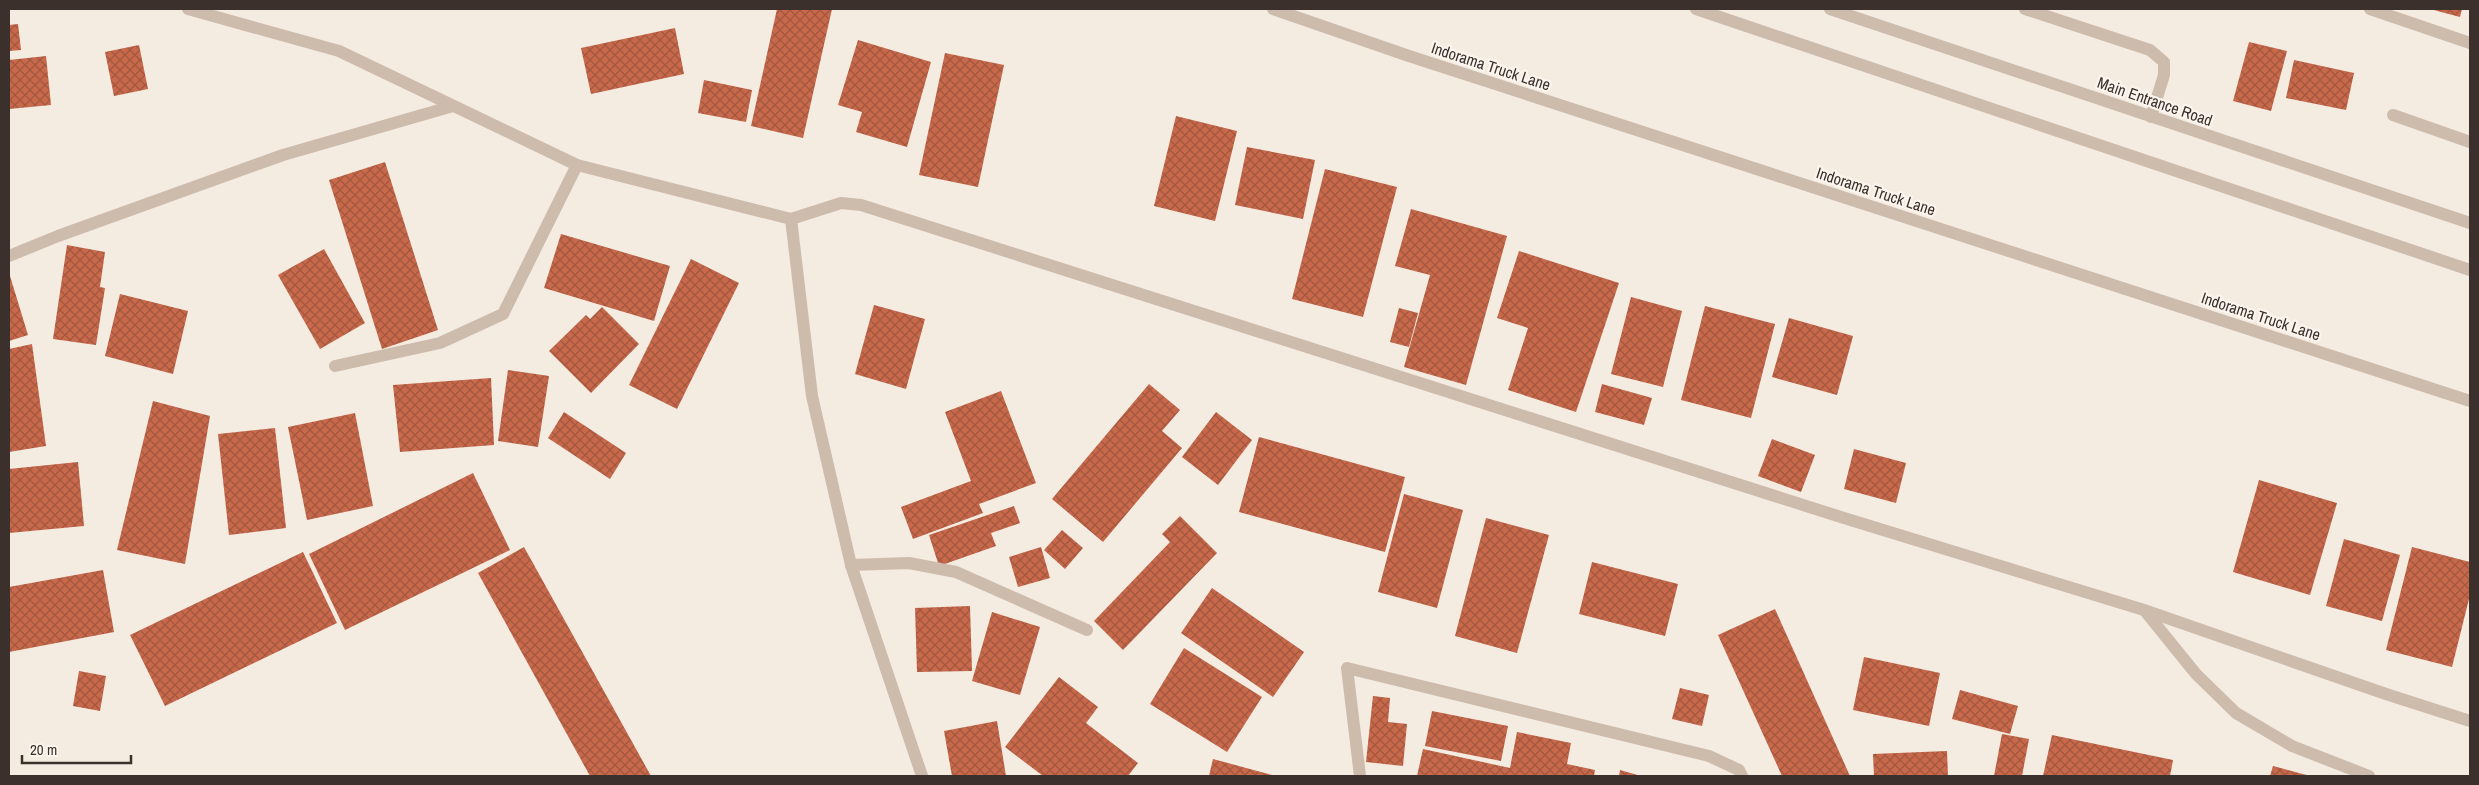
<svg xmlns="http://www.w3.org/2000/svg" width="2479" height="785" viewBox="0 0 2479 785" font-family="'Archivo Narrow',sans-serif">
  <defs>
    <pattern id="building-cross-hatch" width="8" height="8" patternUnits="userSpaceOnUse" patternTransform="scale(1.25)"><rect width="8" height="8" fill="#c8694b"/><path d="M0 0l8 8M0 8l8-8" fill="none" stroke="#a4573f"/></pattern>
  </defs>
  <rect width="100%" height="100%" fill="#f4ebe1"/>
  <g fill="url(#building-cross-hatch)">
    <path d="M777,9H832L803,138L751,126Z"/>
    <path d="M2430,9H2462L2460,17Z"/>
    <path d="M18,24L21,50L9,51V25Z"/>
    <path d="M675,28L684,74L591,94L581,48Z"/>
    <path d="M858,40L931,62L907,147L856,132L862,112L838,105Z"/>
    <path d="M2249,42L2287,51L2271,111L2233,101Z"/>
    <path d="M139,45L148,89L114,96L105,52Z"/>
    <path d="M945,53L1004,65L978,187L919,175Z"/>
    <path d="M46,56L51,105L9,109V60Z"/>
    <path d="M2294,60L2354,73L2346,110L2286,98Z"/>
    <path d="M704,80L752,90L746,122L698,113Z"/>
    <path d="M1176,116L1237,131L1215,221L1154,206Z"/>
    <path d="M1247,147L1315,160L1303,219L1235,205Z"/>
    <path d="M385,162L438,330L382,349L329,180Z"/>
    <path d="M1325,169L1397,187L1363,317L1292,299Z"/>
    <path d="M1411,209L1507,236L1466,385L1404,367L1430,275L1395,266Z"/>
    <path d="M561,234L670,266L654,321L544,288Z"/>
    <path d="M67,245L105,252L100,287L105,288L96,345L53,339Z"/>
    <path d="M324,249L365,323L320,349L278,275Z"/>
    <path d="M1519,251L1619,283L1576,412L1508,390L1528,328L1497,318Z"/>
    <path d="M691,259L739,283L677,409L629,385Z"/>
    <path d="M10,276L28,335L9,341V277Z"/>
    <path d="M120,294L188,311L173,374L105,356Z"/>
    <path d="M1631,297L1682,311L1663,387L1611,374Z"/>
    <path d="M874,305L925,319L906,389L855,374Z"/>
    <path d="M1705,306L1775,324L1751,418L1681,400Z"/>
    <path d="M602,307L639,344L591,393L549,351L586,315L590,319Z"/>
    <path d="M1399,308L1418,313L1409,347L1390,342Z"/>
    <path d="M1789,318L1853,336L1837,395L1772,377Z"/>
    <path d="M32,344L46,446L9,452V349Z"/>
    <path d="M508,370L549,376L538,447L498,441Z"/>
    <path d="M491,378L494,445L400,452L393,385Z"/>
    <path d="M1149,384L1180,410L1162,431L1182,448L1103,542L1052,499Z"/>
    <path d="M1602,384L1652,398L1644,425L1595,412Z"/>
    <path d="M1001,391L1036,483L979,504L983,513L913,539L901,507L971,481L945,412Z"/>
    <path d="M153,401L210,416L185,564L117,550Z"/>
    <path d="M564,412L626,453L610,479L548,438Z"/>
    <path d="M1216,412L1252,440L1218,485L1182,457Z"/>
    <path d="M355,413L373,506L307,520L288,427Z"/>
    <path d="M275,428L286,528L229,535L218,434Z"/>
    <path d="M1259,437L1405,477L1385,552L1239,512Z"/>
    <path d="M1772,439L1815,455L1801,492L1758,476Z"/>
    <path d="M1854,449L1906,463L1896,503L1844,489Z"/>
    <path d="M78,462L84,526L9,533V469Z"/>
    <path d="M473,473L510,550L345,630L309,554Z"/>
    <path d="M2259,480L2337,503L2310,595L2233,572Z"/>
    <path d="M1404,494L1463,510L1437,608L1378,592Z"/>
    <path d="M1014,506L1020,523L991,533L996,546L939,566L929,535Z"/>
    <path d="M1180,516L1217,553L1123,650L1094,621L1170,542L1162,534Z"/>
    <path d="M1486,518L1549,535L1517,653L1455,636Z"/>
    <path d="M1062,530L1083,548L1065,569L1044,550Z"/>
    <path d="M2344,539L2400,555L2382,621L2326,606Z"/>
    <path d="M524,547L651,776H590L478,573Z"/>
    <path d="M1041,547L1050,578L1018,587L1009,557Z"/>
    <path d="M2412,547L2470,562V595L2452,667L2386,650Z"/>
    <path d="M303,552L337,623L165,706L130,635Z"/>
    <path d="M1592,562L1678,584L1665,636L1579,614Z"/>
    <path d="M103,570L114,632L9,652V587Z"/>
    <path d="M1212,588L1304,652L1273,697L1181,633Z"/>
    <path d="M970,606L972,671L917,672L915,608Z"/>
    <path d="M1775,609L1850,776H1782L1718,635Z"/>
    <path d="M992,612L1040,627L1020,695L972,681Z"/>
    <path d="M1184,648L1262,697L1227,752L1150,704Z"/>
    <path d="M1864,657L1940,673L1929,726L1853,710Z"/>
    <path d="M79,671L106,676L100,711L73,706Z"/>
    <path d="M1059,677L1098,707L1086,723L1138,763L1128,776H1043L1005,747Z"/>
    <path d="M1680,688L1709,695L1702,726L1672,719Z"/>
    <path d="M1960,690L2018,706L2010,734L1952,719Z"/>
    <path d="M1373,696L1390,698L1388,722L1407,724L1403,766L1366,762Z"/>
    <path d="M1432,711L1508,726L1501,761L1425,746Z"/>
    <path d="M997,721L1006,776H952L944,731Z"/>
    <path d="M1517,732L1571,743L1567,764L1595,770L1594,776H1417L1423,749L1510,768Z"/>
    <path d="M2002,734L2029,739L2022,776H1994Z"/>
    <path d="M2052,735L2173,760L2170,776H2043Z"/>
    <path d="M1947,751L1948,776H1874L1873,754Z"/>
    <path d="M1213,759L1276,776H1209Z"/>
    <path d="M2273,766L2310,776H2270Z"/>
    <path d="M1620,770L1641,776H1619Z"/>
  </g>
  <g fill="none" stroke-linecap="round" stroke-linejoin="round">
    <g stroke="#cdbbac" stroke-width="12">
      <path d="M188,9L339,51L577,165L791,219L841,203L861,205L1844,518L2144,610L2386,694L2470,721"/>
      <path d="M1273,9L1409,56L2470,401"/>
      <path d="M1696,9L2470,270"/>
      <path d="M1830,9L2470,223"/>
      <path d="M2025,9L2150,50L2164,62V75L2151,117"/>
      <path d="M2370,9L2470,43"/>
      <path d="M2393,115L2470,142"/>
      <path d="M791,219L812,396L851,565L922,776"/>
      <path d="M9,256L58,236L283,155L453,106"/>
      <path d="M335,366L440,343L503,314L577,165"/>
      <path d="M851,565L909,563L956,572L1087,630"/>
      <path d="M2145,611L2196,674L2236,713L2292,746L2369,776"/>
      <path d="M1360,776L1347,668L1709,756L1739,770L1742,776"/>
    </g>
  </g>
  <g text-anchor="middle" stroke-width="4.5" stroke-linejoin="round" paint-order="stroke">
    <g font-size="16" fill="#3b302b" stroke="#fbf5ee">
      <text transform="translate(1491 66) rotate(18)" y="6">Indorama Truck Lane</text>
      <text transform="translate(2155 101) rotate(19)" y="6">Main Entrance Road</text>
      <text transform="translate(1876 191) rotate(18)" y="6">Indorama Truck Lane</text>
      <text transform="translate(2261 316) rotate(18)" y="6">Indorama Truck Lane</text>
    </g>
  </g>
  <rect width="2479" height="785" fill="none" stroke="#3b302b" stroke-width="20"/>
  <path d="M22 755v8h109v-8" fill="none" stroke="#3b302b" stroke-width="2.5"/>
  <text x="30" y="755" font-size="15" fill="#3b302b" stroke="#fbf5ee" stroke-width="4" paint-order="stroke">20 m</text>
</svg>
